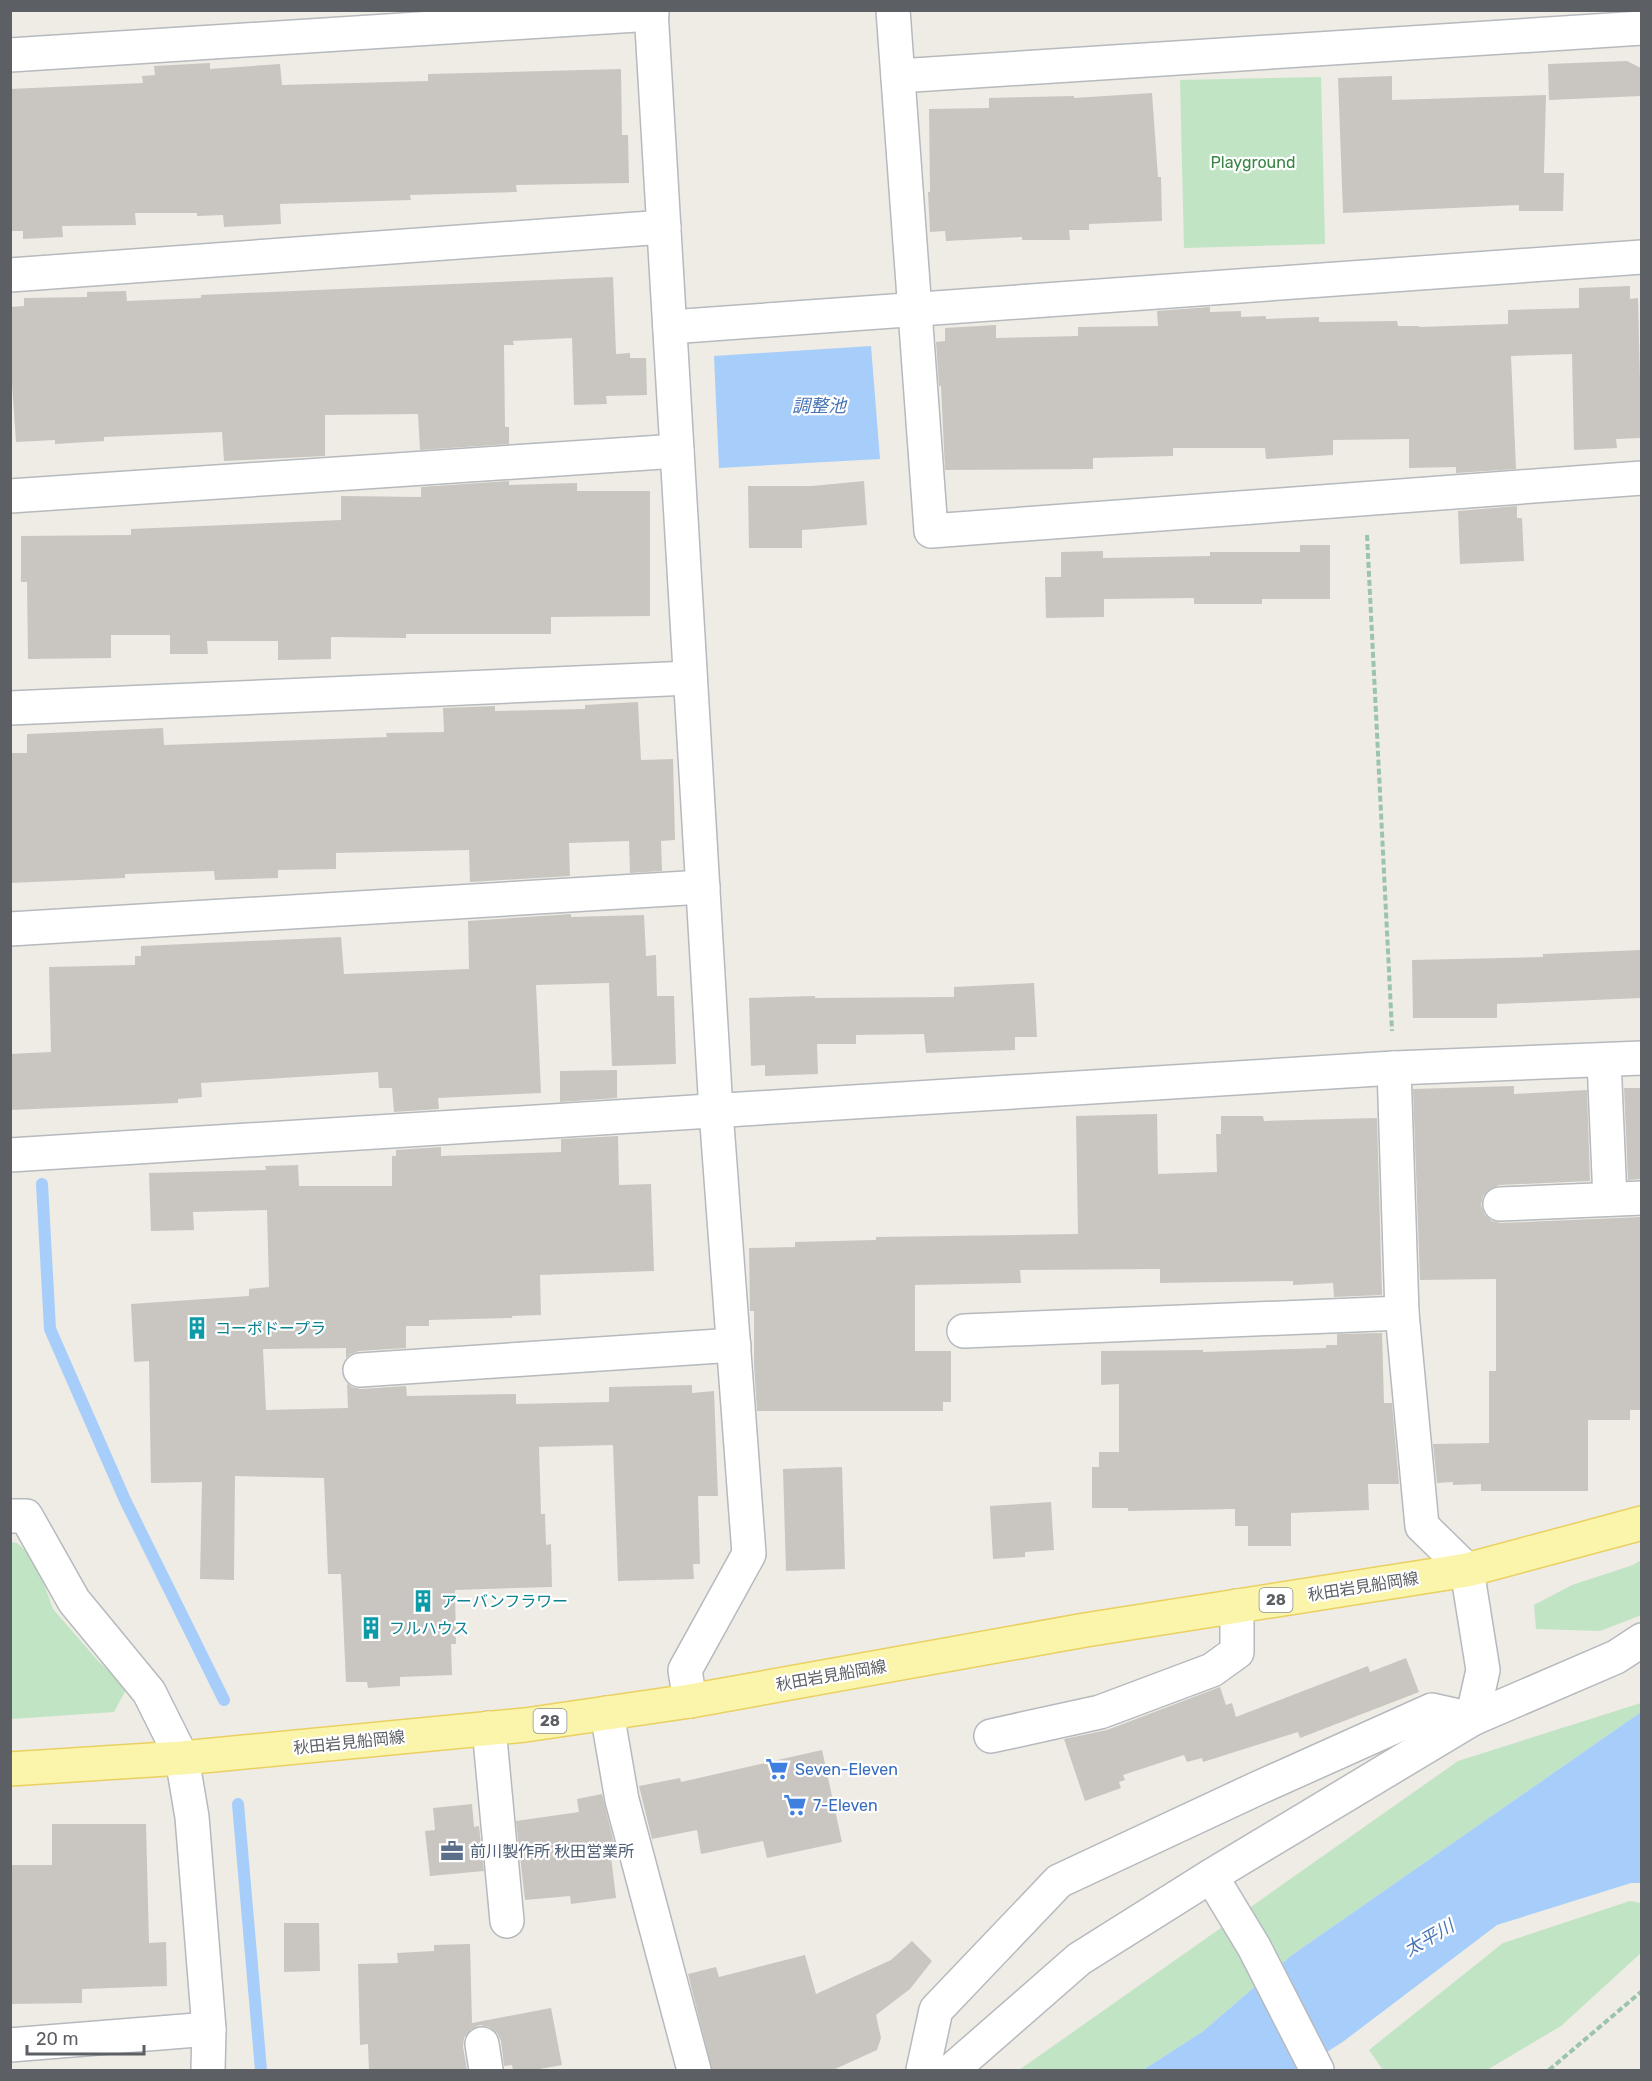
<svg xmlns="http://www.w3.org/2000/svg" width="1652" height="2081" viewBox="0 0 1652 2081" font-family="Rubik,'Noto Sans JP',sans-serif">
  <rect width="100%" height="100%" fill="#eeece4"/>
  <g fill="#c1e4c5">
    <path d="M1321,77L1325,244L1184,248L1180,80Z"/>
    <path d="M11,1542L17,1543L35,1559L53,1609L99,1662L127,1688L114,1712L11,1719Z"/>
    <path d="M1641,1560V1614L1639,1616L1600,1631L1536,1629L1534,1605L1572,1585L1633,1565Z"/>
    <path d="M1641,1703V1712L1292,1955L1202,2032L1143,2070H1019L1458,1761Z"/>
    <path d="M1630,1901L1641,1903V1953L1561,2026L1487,2070H1383L1369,2050L1503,1943Z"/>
  </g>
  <g fill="#a7cefb">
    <path d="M871,346L880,459L719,468L714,356Z"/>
    <path d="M1641,1712V1883H1631L1497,1925L1344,2041L1299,2070H1143L1202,2032L1292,1955Z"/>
  </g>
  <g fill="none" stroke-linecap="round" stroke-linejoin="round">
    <g stroke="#a7cefb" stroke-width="12">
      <path d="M42,1184L50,1329L125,1500L224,1700"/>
      <path d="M238,1804L261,2070"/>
    </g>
  </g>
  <g fill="#c9c6c1">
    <path d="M1627,61L1641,68V96L1549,100L1548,64Z"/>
    <path d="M210,63V69L280,64L282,85L428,81V74L621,69L622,135H628L629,183L516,185L517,192L410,195L411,200L280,204L281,224L224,227L223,215L197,216V213H135L136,225L62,226L63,237L23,239V231H10V89L143,83L142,76L155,75L154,66Z"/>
    <path d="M1392,76V100L1546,95L1544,173H1564L1563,211H1519V205L1343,213L1338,78Z"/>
    <path d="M1152,93L1158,177H1161L1162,221L1089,224V230H1069L1070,240H1022V237L946,241L945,231L930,232L928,192H930L929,109L989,108V98L1074,96V98Z"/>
    <path d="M613,277L616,354L630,353V358H646L647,395L606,396L607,404L574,405L572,338L513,341L514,345H504L505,427H509V444L420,450L418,414L325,415V456L224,461L222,432L104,437V441L55,444V440L16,442L10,355V307L24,306V298L87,297V292L126,291L127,301L201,298V295Z"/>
    <path d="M1630,286V299L1638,298L1640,380H1641V438L1616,439L1617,448L1574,450L1572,354L1511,356L1516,469L1456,473V467L1409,468V439L1333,440V455L1266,459L1265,448H1173V456L1093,458V469L945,470L941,386H939L936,342L945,341V328L996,325V338L1078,336V327L1158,326L1157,311L1210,307V312L1241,311V317L1266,316V319L1319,317V322L1397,321L1398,326H1419V327L1508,324V310L1579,308V288Z"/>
    <path d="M509,481V485L577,483V491H650V616L551,617V634H406V638L331,637V659L278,660V641H207L208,654H170V635H111V658L28,659L27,582H21V536L131,535V529L341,520V496L421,497V487Z"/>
    <path d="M864,481L867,525L802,530V548H749L748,486H812Z"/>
    <path d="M1517,506V518H1522L1524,561L1460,564L1458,511Z"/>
    <path d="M1300,545H1330V599H1262V604H1194V598L1104,599V617L1046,618L1045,577H1061V552L1103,551V558L1210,556V552H1300Z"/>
    <path d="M638,702L641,760L673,759L675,840L661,841L662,871L630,873L629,841L569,843L570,876L470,882L469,850L336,853V869L278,870V878L215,880L214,871L125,874V878L10,883V753H27V734L163,728L164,745L387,737L386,733L444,732L443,708L495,706V711L585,709V705Z"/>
    <path d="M571,914V917L644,915L646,956L656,955L657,996H674L676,1064L612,1066L609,983L536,985L541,1093L438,1098L439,1109L394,1112L392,1088H379L378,1072L201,1083L202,1097L178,1099V1103L10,1110V1054L51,1052L49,967L135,965V956H141V946L341,937L344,974L469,969L468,921Z"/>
    <path d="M1641,950V998L1497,1004V1018H1413L1412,960L1543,957V954Z"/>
    <path d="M1034,983L1037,1037H1015V1050L926,1053L924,1034L856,1035V1044H817L818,1074L765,1076V1065L751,1066L749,998L815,996V998L954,997V987Z"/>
    <path d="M617,1070V1098L560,1102V1071Z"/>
    <path d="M1514,1086V1094L1587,1090L1590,1181L1499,1185L1490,1189L1483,1196L1481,1205L1485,1215L1492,1221L1501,1223L1641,1217V1410H1630V1420H1588V1491H1481V1484L1453,1485V1482L1437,1483L1433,1444L1489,1443V1371H1496V1279L1420,1280L1413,1089Z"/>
    <path d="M1624,1088H1641V1179L1628,1180Z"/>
    <path d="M1157,1114L1158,1174L1217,1172L1216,1134H1221V1116H1263L1264,1121L1377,1118L1382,1295L1334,1297L1333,1283L1293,1285V1281L1160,1283V1269L1020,1270L1021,1283L915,1285V1351H951V1402H943V1411H757L754,1364V1311H750L749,1248L795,1247V1242L876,1240V1237L1078,1234L1076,1116Z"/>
    <path d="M618,1136L619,1185L651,1184L654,1271L540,1275L541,1315L512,1316V1318L429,1320V1326H406V1348L359,1351L350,1354L346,1358V1348L263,1349L266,1410L348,1408L347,1383L352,1387L361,1389L406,1386L407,1396L516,1394V1404L609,1402V1387L692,1385V1393L714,1391L718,1496H698L700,1564H693L694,1579L618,1581L613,1445L539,1447L541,1514H545L546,1545L551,1544L552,1587L455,1590L456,1644H451L452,1675L400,1677V1686L368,1688L367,1682H346L341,1574H328L324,1478L235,1476L234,1580L200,1579L202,1482L151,1483L149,1361L134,1362L131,1304L249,1296V1289L269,1287L267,1210L193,1212L194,1230L151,1231L149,1173L266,1170L265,1166L298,1165L299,1186H392V1156H396V1150L441,1147V1156L561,1152V1139Z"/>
    <path d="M1382,1333L1384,1403H1392L1399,1484H1368L1369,1510L1291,1513V1546H1248V1526H1235V1509L1128,1511V1508H1092V1467H1099V1452H1119V1384L1101,1385V1351L1203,1350V1352L1326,1348V1345H1337V1334Z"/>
    <path d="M842,1467L845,1569L786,1571L783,1469Z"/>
    <path d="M1051,1502L1054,1550L1025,1552V1557L993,1559L990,1506Z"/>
    <path d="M1406,1658L1419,1692L1300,1738L1298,1732L1203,1762L1202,1758L1187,1762L1184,1755L1123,1775L1125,1780L1119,1782L1121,1788L1085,1801L1064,1739L1107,1730L1220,1687L1226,1705L1232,1703L1236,1717L1368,1666L1370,1672Z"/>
    <path d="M822,1750L842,1842L767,1858L763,1841L701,1854L697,1830L652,1839L639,1786L680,1778L681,1782Z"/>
    <path d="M602,1794L615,1847L610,1848L616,1898L571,1904L570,1896L525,1900L516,1821L579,1812L577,1799Z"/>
    <path d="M472,1804L474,1827L479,1826L484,1871L430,1876L425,1831L435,1830L433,1808Z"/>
    <path d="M52,1824H146L149,1943L166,1942L167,1986L82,1989V2003L10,2004V1865H52Z"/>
    <path d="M284,1923H319L320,1971L284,1972Z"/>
    <path d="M912,1941L932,1961L910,1989L876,2015L881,2038L877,2050L833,2070H712L688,1974L716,1967L719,1977L805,1955L816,1994L891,1960Z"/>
    <path d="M470,1944L472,2023L551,2008L562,2065L534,2070H513L512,2065L504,2066L501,2041L497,2033L489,2027L480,2025L471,2029L464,2038L463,2047L467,2070H369L368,2044L360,2045L358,1964L398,1963L397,1953L434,1951V1945Z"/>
  </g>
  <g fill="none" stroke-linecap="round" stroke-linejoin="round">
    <g stroke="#b6b9bd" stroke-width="36">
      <g id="street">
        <path d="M651,10L716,1111L749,1554L685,1670L690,1701"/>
        <path d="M893,10L931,531L1642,478"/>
        <path d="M10,55L652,14"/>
        <path d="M898,76L1642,28"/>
        <path d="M10,275L664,227"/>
        <path d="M670,327L1642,257"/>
        <path d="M10,496L677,451"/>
        <path d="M10,708L690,678"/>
        <path d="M10,929L703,887"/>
        <path d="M1604,1060L1610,1199"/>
        <path d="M10,1155L1394,1068L1642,1058"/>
        <path d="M1500,1204L1642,1198"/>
        <path d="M964,1331L1402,1313"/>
        <path d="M360,1370L734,1345"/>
        <path d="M10,1516H26L74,1601L149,1692L182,1758L192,1817L209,2029L208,2070"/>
        <path d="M607,1713L622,1800L694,2070"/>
        <path d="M489,1728L507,1921"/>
        <path d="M991,1736L1100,1712L1212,1670L1237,1652V1606"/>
        <path d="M482,2044L486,2070"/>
        <path d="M10,2045L209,2029"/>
        <path d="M923,2070L936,2010L1059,1881L1256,1789L1432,1710L1472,1719L1616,1657L1642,1640"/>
        <path d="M952,2070L1079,1959L1211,1876L1472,1719L1483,1670L1467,1570L1422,1526L1402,1313L1394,1068"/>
      </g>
    </g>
    <g stroke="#b7babf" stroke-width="36">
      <path id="secondary" d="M1211,1876L1254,1947L1317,2070"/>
    </g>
    <g stroke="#ead060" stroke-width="36">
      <path id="primary" d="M10,1769L182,1758L525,1725L690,1701L1085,1630L1467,1570L1642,1523"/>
    </g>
    <g stroke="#9bc4ab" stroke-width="4" stroke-dasharray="6 3" stroke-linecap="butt">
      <path d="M1367,535L1392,1031"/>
      <path d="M1549,2070L1642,1991"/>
    </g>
    <use href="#street" stroke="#fff" stroke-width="33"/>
    <use href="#secondary" stroke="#fff" stroke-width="33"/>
    <use href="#primary" stroke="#fbf5ac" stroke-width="33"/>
  </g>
  <defs>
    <g id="building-bare" transform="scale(1.8)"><path d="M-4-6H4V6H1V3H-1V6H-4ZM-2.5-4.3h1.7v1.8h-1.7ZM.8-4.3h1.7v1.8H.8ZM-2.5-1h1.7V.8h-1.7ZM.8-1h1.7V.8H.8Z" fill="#0f9aa8" stroke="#fff" stroke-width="2.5" paint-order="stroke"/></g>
    <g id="supermarket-bare" transform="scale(1.8)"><path d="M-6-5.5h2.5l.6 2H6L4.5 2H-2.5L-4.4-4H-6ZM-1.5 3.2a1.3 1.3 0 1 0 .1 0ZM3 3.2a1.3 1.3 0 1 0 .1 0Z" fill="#3f7fe0" stroke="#fff" stroke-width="2.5" paint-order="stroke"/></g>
    <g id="office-bare" transform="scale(1.8)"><path d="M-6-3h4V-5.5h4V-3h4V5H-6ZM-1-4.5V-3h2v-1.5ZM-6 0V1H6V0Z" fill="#5c6f8a" stroke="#fff" stroke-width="2.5" paint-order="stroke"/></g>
  </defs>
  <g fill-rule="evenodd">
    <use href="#building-bare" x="197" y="1328"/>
    <use href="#building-bare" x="423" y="1601"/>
    <use href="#building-bare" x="371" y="1628"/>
    <use href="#supermarket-bare" x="777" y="1769"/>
    <use href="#supermarket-bare" x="795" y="1805"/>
    <use href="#office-bare" x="452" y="1851"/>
  </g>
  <g text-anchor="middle" stroke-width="4.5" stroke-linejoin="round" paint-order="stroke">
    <g fill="#fff" stroke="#8d8f92" stroke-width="1.5">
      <rect x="1259.5" y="1588" width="33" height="24" rx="4.5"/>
      <rect x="533.5" y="1709" width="33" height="24" rx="4.5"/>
    </g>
    <g font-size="15" font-weight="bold" fill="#5c5f64">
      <text x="1276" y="1605">28</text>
      <text x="550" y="1726">28</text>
    </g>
    <g font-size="16" fill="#3a8544" stroke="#fff">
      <text x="1253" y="168">Playground</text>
    </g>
    <g font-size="16" fill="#0d838f" stroke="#fff" text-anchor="start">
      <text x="215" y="1334">コーポドープラ</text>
      <text x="441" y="1607">アーバンフラワー</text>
      <text x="389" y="1634">フルハウス</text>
    </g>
    <g font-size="16" fill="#5c5f64" stroke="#fff">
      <text transform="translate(1363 1586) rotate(-9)" y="6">秋田岩見船岡線</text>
      <text transform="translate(831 1675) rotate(-10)" y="6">秋田岩見船岡線</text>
      <text transform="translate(349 1742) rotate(-6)" y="6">秋田岩見船岡線</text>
    </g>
    <g font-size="16" fill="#366cbe" stroke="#fff" text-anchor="start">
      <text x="795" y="1775">Seven-Eleven</text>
      <text x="813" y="1811">7-Eleven</text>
    </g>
    <g font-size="16" fill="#4e5e75" stroke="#fff" text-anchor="start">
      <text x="470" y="1857">前川製作所 秋田営業所</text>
    </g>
    <g font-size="18" font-style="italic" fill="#4773b4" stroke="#fff">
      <text x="819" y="412">調整池</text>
      <text transform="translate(1429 1938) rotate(-30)" y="6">太平川</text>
    </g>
  </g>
  <rect width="1652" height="2081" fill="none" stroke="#5c5f64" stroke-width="24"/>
  <path d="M27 2045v9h117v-9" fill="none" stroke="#5c5f64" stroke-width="3"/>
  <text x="36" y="2045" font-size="18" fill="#5c5f64" stroke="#ffffff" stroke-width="4.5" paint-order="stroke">20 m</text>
</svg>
